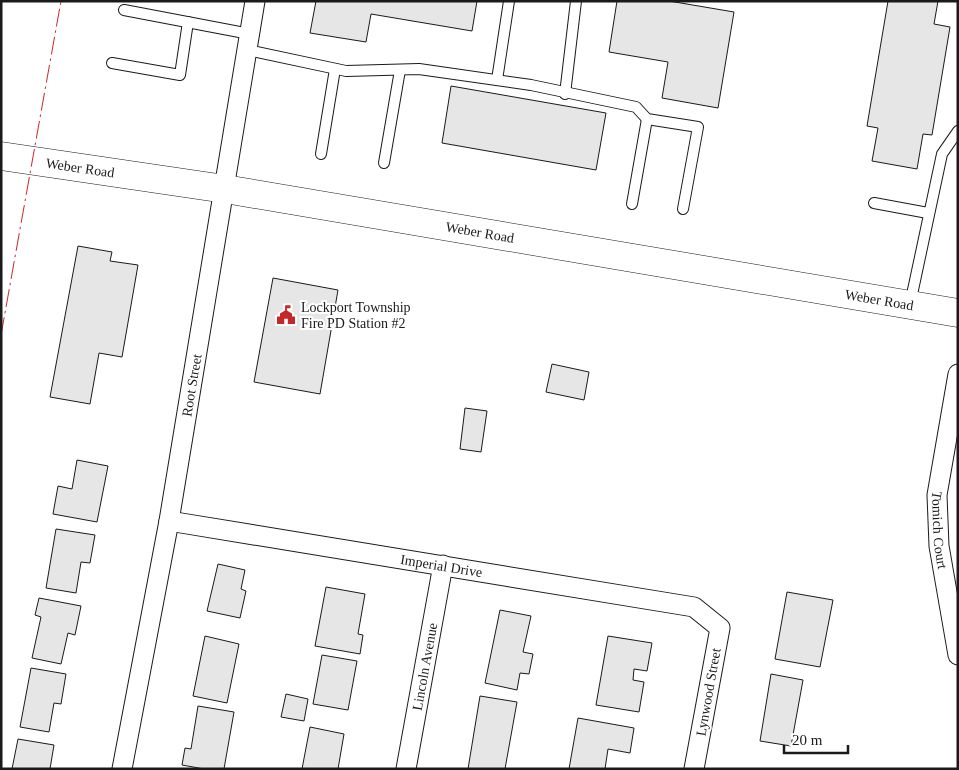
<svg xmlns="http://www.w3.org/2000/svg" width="959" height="770" viewBox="0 0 959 770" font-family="Georgia,serif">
  <rect width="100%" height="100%" fill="#fff"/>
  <g fill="#e6e6e6" stroke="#1a1a1a">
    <path d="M316,1H477L472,31L371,14L366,42L310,33Z"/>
    <path d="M617,1H669L734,12L718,108L662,98L668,62L609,52Z"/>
    <path d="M888,1H938L934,24L950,27L932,135L923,134L917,169L872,161L878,128L867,126Z"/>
    <path d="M451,86L606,113L596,170L442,143Z"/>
    <path d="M78,246L112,252L110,261L138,265L122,357L99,353L90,404L50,397Z"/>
    <path d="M273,278L338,290L320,394L254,382Z"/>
    <path d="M552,364L589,372L584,400L546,392Z"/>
    <path d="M465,408L487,411L481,452L460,449Z"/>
    <path d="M77,460L108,466L97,522L53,514L58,486L72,489Z"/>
    <path d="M56,529L95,535L90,563L81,562L76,593L46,588Z"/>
    <path d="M218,564L245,570L241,589L246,591L240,618L207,611Z"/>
    <path d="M326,587L365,594L358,634L363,635L360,654L315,646Z"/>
    <path d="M787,592L833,600L820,667L775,659Z"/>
    <path d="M39,598L81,606L75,635L68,633L61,664L32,658L41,617L35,615Z"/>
    <path d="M500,610L531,616L523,652L533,654L529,674L520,673L517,690L485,683Z"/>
    <path d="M205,636L239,644L227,703L193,696Z"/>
    <path d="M608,636L652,643L647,671L634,669L633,680L644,682L639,712L596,705Z"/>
    <path d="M322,655L357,661L348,710L313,704Z"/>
    <path d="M31,668L66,674L61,704L54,703L49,732L20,727Z"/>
    <path d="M771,674L803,680L791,746L760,741Z"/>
    <path d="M286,694L308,699L304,721L281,717Z"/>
    <path d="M480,696L517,702L505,769H468Z"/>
    <path d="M198,706L234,712L224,769H204L182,765L185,748L191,749Z"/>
    <path d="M578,718L634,728L630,753L608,749L605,769H569Z"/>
    <path d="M310,727L344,734L338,769H302Z"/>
    <path d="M18,739L54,745L50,769H12Z"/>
  </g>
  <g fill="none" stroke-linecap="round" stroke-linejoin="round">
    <g stroke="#1a1a1a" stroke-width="12">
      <g id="service">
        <path d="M124,10L250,34"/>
        <path d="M248,50L346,71L419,69L531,85L636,107L647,119L698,127L683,209"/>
        <path d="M112,63L180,75L188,22"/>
        <path d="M497,80L509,1"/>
        <path d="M565,94L576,1"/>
        <path d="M321,154L335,69"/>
        <path d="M384,163L400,70"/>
        <path d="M874,203L928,213"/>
        <path d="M632,204L647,119"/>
        <path d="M910,304L942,154L958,131"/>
      </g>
    </g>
    <g stroke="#1a1a1a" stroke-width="21">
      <g id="minor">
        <path id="s1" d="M958,374L937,495L939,546L958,655"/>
        <path id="s2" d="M169,521L694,607L720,628L694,769"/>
        <path id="s3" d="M122,769L169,521L255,1"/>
        <path id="s4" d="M406,769L443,565"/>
      </g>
    </g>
    <g stroke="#1a1a1a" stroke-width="29">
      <g id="secondary">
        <path id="s5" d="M1,156L225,189L958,313"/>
      </g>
    </g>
    <use href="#service" stroke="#fff" stroke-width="10"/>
    <use href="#minor" stroke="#fff" stroke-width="19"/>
    <use href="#secondary" stroke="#fff" stroke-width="28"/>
    <path stroke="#c62828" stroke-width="1" stroke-dasharray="18 4 2.5 4" stroke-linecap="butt" d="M1,335L61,1"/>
  </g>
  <defs>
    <g id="civic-bare" transform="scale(1.5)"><path d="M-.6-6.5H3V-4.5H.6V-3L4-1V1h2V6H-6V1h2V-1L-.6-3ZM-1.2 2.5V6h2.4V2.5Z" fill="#c62828" stroke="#fff" stroke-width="2.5" paint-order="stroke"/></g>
  </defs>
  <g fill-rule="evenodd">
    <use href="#civic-bare" x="286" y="315"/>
  </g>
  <g text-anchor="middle" stroke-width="4" stroke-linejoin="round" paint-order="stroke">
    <g font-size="14" fill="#1a1a1a" stroke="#fff">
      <text dy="5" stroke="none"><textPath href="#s5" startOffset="80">Weber Road</textPath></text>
      <text dy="5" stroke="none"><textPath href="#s5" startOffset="485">Weber Road</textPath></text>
      <text dy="5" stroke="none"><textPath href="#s5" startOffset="890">Weber Road</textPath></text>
      <text dy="5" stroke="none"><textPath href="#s3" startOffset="390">Root Street</textPath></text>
      <text dy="5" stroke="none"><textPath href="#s1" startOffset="158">Tomich Court</textPath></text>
      <text dy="5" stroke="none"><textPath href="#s2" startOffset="276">Imperial Drive</textPath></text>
      <text dy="5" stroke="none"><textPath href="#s4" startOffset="104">Lincoln Avenue</textPath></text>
      <text transform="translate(708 692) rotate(-80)" y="5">Lynwood Street</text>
    </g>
    <g font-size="14" fill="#1a1a1a" stroke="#fff" text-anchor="start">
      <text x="301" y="312">Lockport Township<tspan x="301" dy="16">Fire PD Station #2</tspan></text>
    </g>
  </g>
  <rect width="959" height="770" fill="none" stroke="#1a1a1a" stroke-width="5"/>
  <path d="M784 745v8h64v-8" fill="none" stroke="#1a1a1a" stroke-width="2.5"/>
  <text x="792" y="745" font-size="15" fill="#1a1a1a" stroke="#ffffff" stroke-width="4" paint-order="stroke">20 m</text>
</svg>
